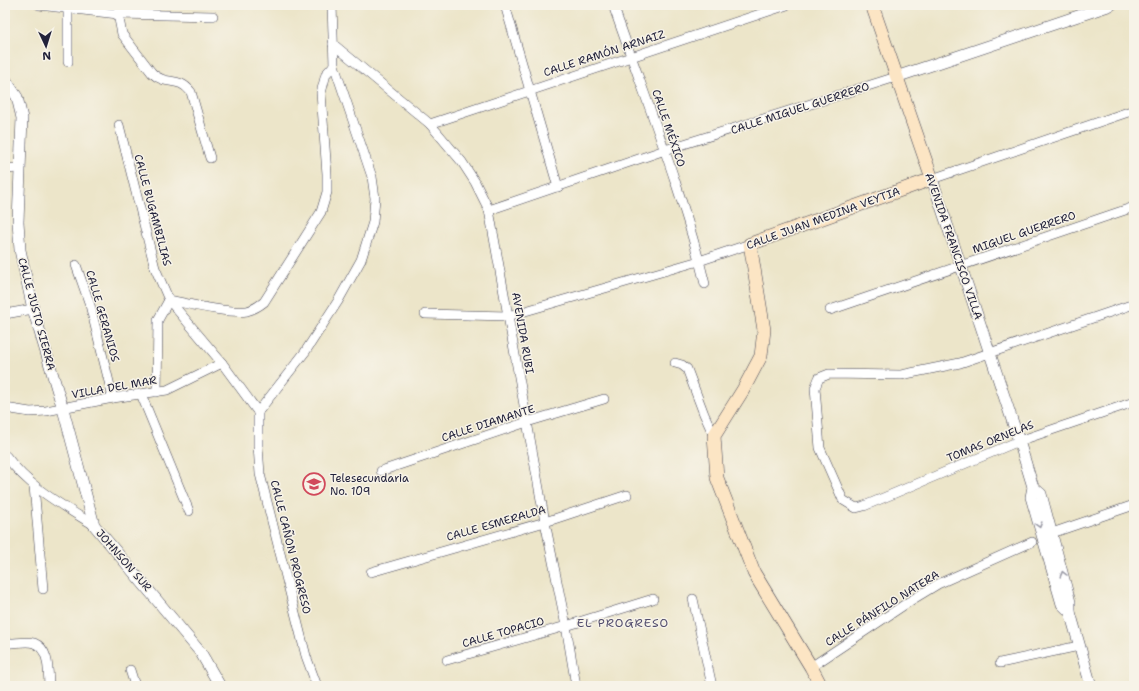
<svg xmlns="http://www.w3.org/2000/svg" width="1139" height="691" viewBox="0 0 1139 691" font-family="'Shantell Sans',sans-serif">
  <rect width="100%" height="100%" fill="#f7f3e8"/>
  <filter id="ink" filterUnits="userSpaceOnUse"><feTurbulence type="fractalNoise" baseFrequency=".025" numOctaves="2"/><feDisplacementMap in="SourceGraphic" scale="8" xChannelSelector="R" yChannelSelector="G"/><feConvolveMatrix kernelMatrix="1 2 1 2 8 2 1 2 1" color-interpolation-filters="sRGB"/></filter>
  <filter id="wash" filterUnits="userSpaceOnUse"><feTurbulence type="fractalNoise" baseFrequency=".012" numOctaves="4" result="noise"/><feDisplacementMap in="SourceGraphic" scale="16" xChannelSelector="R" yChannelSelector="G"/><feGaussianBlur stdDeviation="0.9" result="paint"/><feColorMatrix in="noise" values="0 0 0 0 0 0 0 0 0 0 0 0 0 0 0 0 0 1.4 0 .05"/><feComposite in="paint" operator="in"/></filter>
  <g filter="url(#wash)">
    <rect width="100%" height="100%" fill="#ece5c9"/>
  </g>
  <g filter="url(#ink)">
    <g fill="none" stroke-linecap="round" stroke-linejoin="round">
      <g stroke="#403f50" stroke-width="10">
        <g id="minor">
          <path d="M39,5L118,14L213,16"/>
          <path d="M119,5L118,14L122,34L152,73C167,87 178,75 191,92L210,158"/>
          <path d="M505,5L558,187"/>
          <path d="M613,5C645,98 682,189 705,284"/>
          <path d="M68,9V62"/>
          <path d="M333,44L430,124L462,162L475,182L489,210L545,522L566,626L576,686"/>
          <path d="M430,124L787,5"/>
          <path d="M119,125L155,268L169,300L222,363L258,412"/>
          <path d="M5,169L19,168"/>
          <path d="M932,179L1134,110"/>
          <path d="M489,210L665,150L896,77"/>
          <path d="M76,265L90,305L113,398"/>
          <path d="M169,300C189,304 229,314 247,311C254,309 259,306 264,302L321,212L327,192V174L321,93L326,74L334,65"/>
          <path d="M1134,304L960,363L901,375L829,374L819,378L815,388L820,448L843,500L856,508L864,506L1019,441L1134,402"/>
          <path d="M830,310L1134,207"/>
          <path d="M5,314L33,309"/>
          <path d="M425,314L508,316L699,261L750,244"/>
          <path d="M675,363L682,365L687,369L704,414L714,436"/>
          <path d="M157,392L158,320L169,300"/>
          <path d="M141,394L189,511"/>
          <path d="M5,408L30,412L46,411L113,398L167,390L222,363"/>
          <path d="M258,412L305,352L338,301L361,260L373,222L375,198L372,177L334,65L332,5"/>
          <path d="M258,412V446L260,474L306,656L317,686"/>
          <path d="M6,456C30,488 60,504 94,525"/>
          <path d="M381,471L527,422L604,399"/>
          <path d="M34,486L43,589"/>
          <path d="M1052,533L1134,505"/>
          <path d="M371,572L545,522L627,495"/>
          <path d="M693,599L712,686"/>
          <path d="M5,644C12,643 28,641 34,643C50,649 48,672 49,686"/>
          <path d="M447,660L566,626L653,599"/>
          <path d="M1000,663L1079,646"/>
          <path d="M811,667L910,601L938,584L1032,542"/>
          <path d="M130,670L135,686"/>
        </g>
      </g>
      <g stroke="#403f50" stroke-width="12">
        <g id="tertiary">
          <path d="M896,77L1111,5"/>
          <path d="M5,79L17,97L22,118L18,222L20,250L33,309L63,409L94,525L201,653L220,686"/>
          <path d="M932,179L1019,441L1033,487L1031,497L1062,604L1070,612"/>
          <path d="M1033,487L1041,494L1070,602V612L1091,686"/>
        </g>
      </g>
      <g stroke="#403f50" stroke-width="14">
        <path id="secondary" d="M821,686L811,667L754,573L717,478L714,436L743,390L761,356L764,330L750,244L932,179L872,5"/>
      </g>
      <use href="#minor" stroke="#fff" stroke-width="9"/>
      <use href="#tertiary" stroke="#fff" stroke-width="11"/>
      <use href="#secondary" stroke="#fce5c4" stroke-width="13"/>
    </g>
    <defs><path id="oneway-chevron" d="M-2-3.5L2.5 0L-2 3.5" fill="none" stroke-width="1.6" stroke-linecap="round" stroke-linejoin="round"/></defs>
    <g stroke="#9c9ca7">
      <use href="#oneway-chevron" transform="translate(1039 525) rotate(74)"/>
      <use href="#oneway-chevron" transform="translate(1063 574) rotate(-105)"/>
    </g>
  </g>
  <defs>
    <g id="school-ring" transform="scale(1.15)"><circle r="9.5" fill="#f7f3e8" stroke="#d1495b" stroke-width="1.5"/><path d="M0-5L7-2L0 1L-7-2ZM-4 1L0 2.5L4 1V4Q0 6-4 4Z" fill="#d1495b"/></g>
  </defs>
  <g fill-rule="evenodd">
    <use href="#school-ring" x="314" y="484"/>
  </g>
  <g text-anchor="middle" stroke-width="3" stroke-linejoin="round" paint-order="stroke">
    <g font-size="11" fill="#22223b" stroke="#f7f3e8">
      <text transform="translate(604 53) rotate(-18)" y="4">CALLE RAMÓN ARNAIZ</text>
      <text transform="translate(800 108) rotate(-18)" y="4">CALLE MIGUEL GUERRERO</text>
      <text transform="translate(669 128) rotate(71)" y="4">CALLE MÉXICO</text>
      <text transform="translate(153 210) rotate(75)" y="4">CALLE BUGAMBILIAS</text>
      <text transform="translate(823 218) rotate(-20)" y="4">CALLE JUAN MEDINA VEYTIA</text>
      <text transform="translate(1024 232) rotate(-19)" y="4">MIGUEL GUERRERO</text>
      <text transform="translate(954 246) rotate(71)" y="4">AVENIDA FRANCISCO VILLA</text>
      <text transform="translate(37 314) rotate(75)" y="4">CALLE JUSTO SIERRA</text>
      <text transform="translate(103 316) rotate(74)" y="4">CALLE GERANIOS</text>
      <text transform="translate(523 333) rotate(80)" y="4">AVENIDA RUBI</text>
      <text transform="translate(114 387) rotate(-10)" y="4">VILLA DEL MAR</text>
      <text transform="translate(488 423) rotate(-18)" y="4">CALLE DIAMANTE</text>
      <text transform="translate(990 441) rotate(-22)" y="4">TOMAS ORNELAS</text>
      <text transform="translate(496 523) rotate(-16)" y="4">CALLE ESMERALDA</text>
      <text transform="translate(291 547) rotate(76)" y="4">CALLE CAÑON PROGRESO</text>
      <text transform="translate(124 560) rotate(49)" y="4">JOHNSON SUR</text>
      <text transform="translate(882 608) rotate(-32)" y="4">CALLE PÁNFILO NATERA</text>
      <text transform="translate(503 632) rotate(-16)" y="4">CALLE TOPACIO</text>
    </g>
    <g font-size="11" fill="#22223b" stroke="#f7f3e8" text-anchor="start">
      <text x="330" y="482">Telesecundaria<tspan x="330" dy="13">No. 109</tspan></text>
    </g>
    <g font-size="12" letter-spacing="1" fill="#534e6e" stroke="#f7f3e8">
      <text x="623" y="627">EL PROGRESO</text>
    </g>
  </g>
  <rect width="1139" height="691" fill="none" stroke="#f7f3e8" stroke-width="20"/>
  <g transform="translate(46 46) rotate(176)" stroke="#f7f3e8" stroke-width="3" paint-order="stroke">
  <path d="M0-3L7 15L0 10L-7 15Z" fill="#22223b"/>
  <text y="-6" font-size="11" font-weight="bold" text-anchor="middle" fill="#22223b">N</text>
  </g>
</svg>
